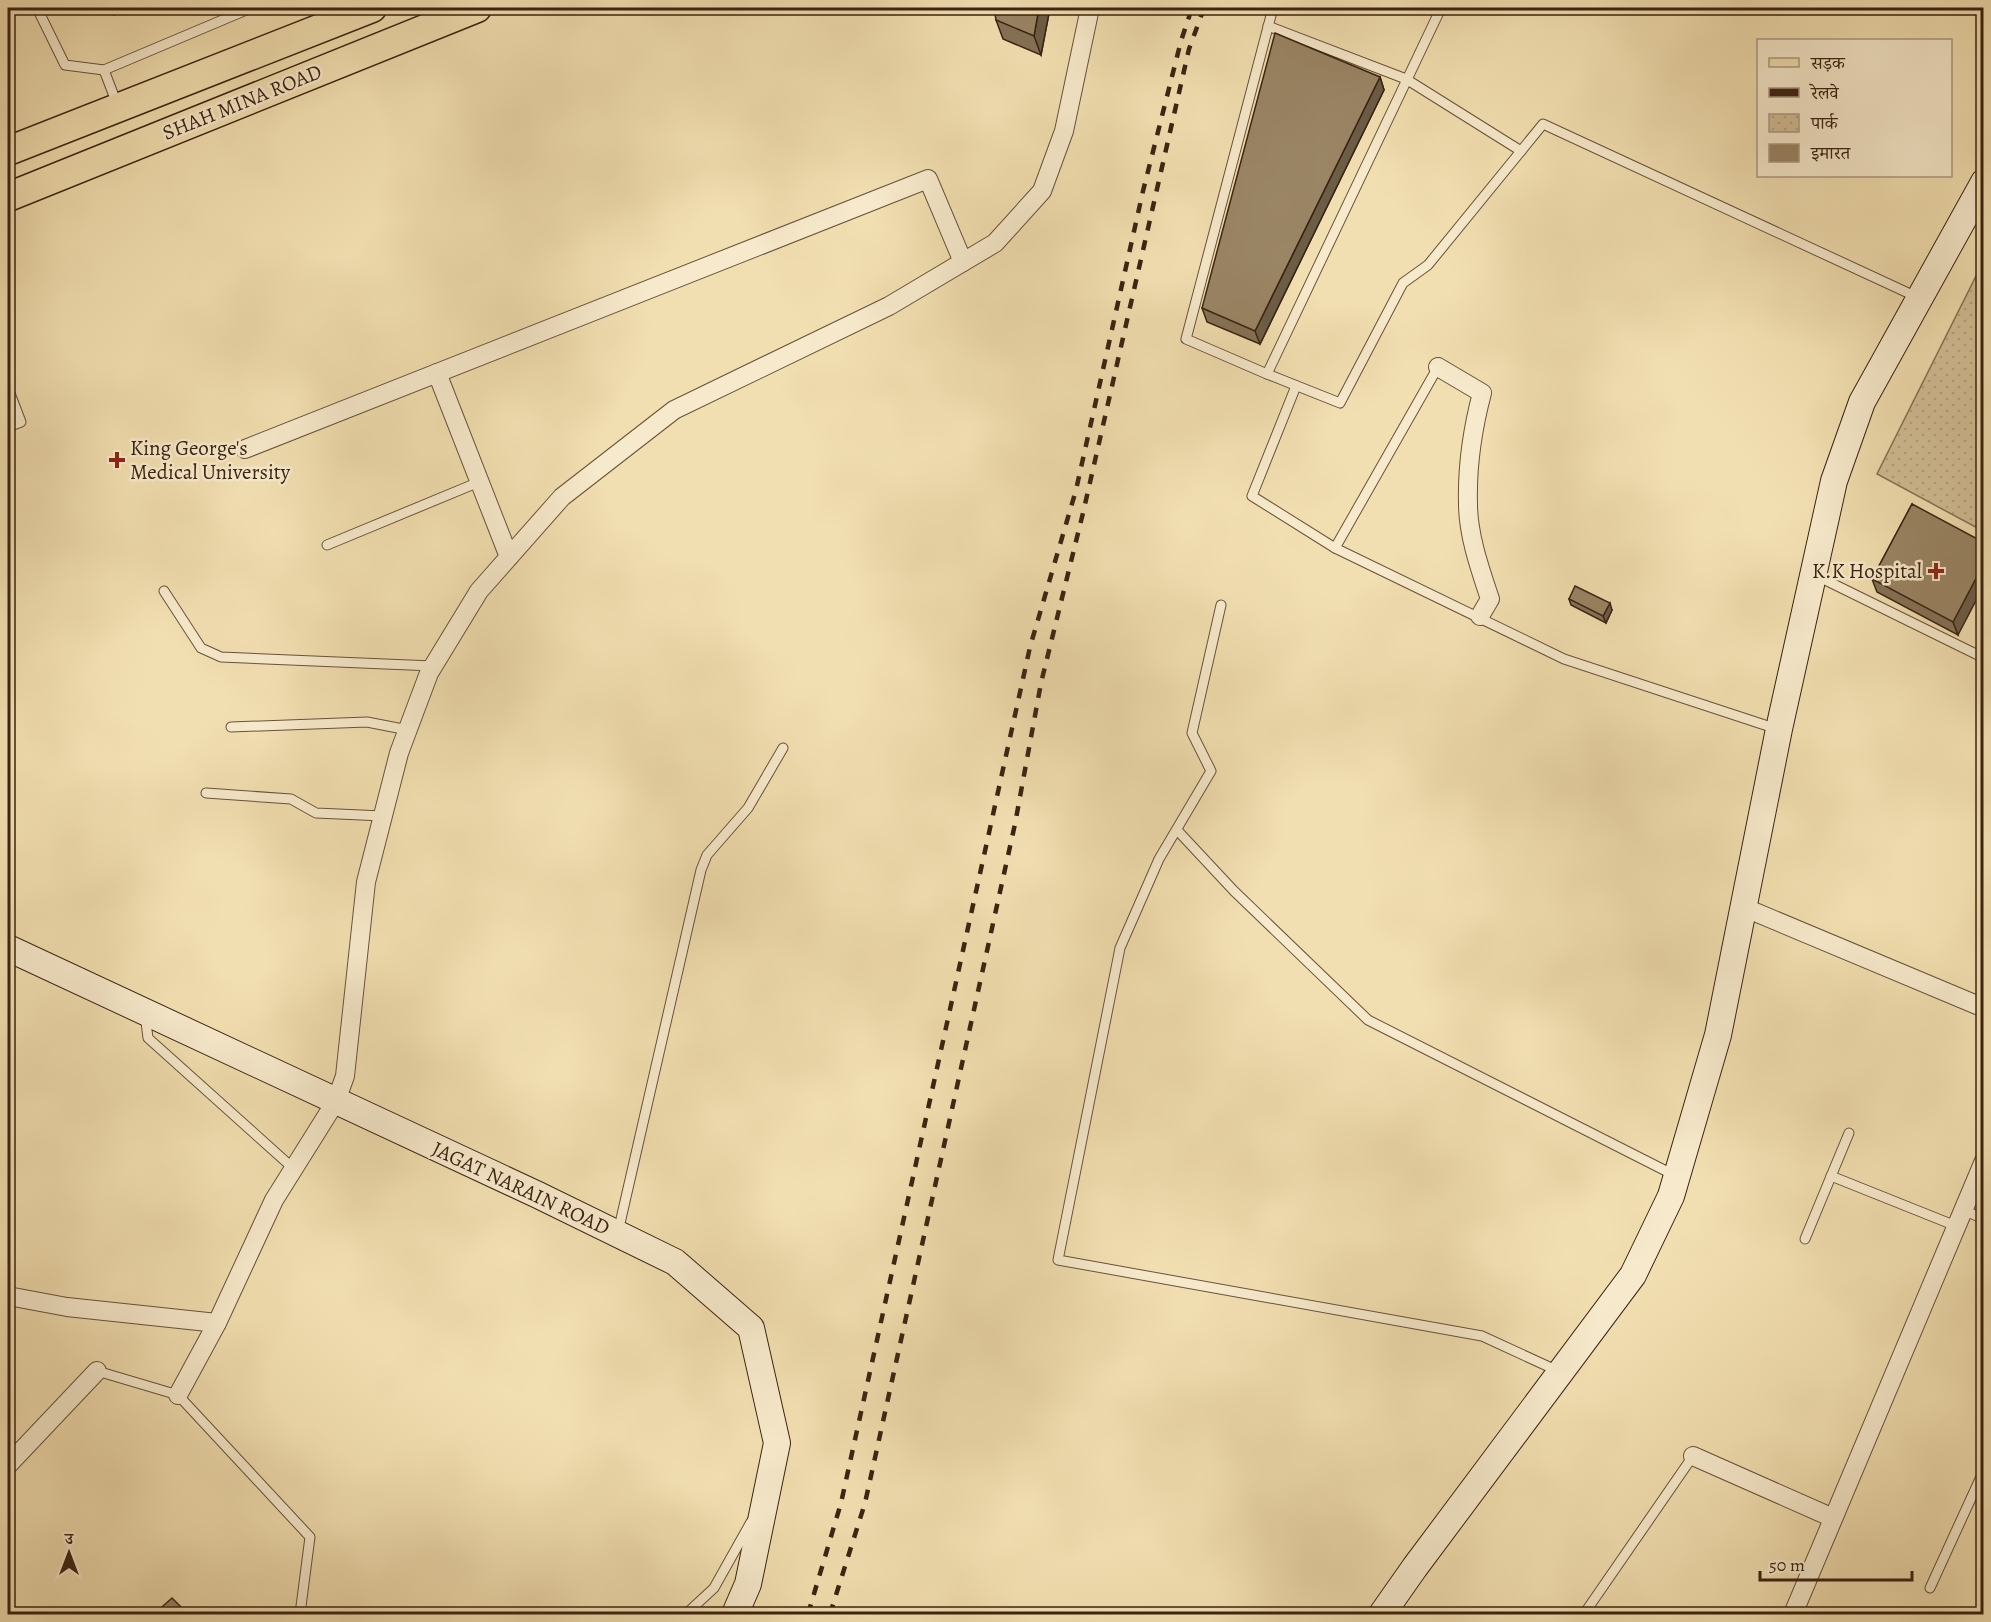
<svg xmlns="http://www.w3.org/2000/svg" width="1991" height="1622" viewBox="0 0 1991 1622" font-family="Alegreya,'Noto Serif Devanagari',serif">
  <defs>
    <pattern id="park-dots" width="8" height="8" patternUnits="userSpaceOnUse" patternTransform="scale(1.5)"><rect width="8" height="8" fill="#d3bf96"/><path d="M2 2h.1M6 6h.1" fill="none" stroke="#b6a480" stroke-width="1.8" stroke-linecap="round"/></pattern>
  </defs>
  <rect width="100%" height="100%" fill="#f2dfb1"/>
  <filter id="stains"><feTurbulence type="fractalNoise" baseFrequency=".00333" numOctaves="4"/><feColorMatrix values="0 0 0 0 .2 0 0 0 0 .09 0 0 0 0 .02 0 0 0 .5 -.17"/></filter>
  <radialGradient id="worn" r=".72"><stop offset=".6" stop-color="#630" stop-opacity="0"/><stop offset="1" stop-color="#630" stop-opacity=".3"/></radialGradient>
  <path fill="url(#park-dots)" stroke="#867154" stroke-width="1.5" d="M1983,262V531L1877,474Z"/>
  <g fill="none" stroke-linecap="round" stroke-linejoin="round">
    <g stroke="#68523a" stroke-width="11">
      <g id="lane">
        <path d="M37,8L65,65L104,70L251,8"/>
        <path d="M1273,8L1186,339L1267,374L1340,403L1403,283L1428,265L1543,124L1919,298"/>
        <path d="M1268,26L1406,79L1521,151"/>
        <path d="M104,70L117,104"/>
        <path d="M1267,374L1441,8"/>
        <path d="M1296,386L1252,496L1335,548L1438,367"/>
        <path d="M8,388L21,422L8,427"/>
        <path d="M327,545L479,482"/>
        <path d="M1335,548L1564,659L1777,729"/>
        <path d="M1815,575L1984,658"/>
        <path d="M164,591L201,648L221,657L433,666"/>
        <path d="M1221,605L1192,733L1211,771L1159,859L1120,948L1058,1260L1482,1336L1558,1371"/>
        <path d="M231,727L367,722L408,730"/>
        <path d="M206,793L291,799L316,813L383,816"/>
        <path d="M1177,830L1234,891L1368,1020L1674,1175"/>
        <path d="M145,1014L148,1038L294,1169"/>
        <path d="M1831,1176L1956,1226"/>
        <path d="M1963,1210L1984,1219"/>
        <path d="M618,1232L701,870L707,855L748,808L783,748"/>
        <path d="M1805,1239L1849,1133"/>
        <path d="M97,1371L178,1395L310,1537L300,1614"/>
        <path d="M1930,1588L1984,1470"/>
        <path d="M686,1614L714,1588L751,1522"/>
        <path d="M1584,1614L1693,1456"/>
      </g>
    </g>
    <g stroke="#68523a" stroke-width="20">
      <g id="street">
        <path d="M1438,367L1482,393C1473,427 1467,468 1468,504C1468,535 1480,569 1490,599L1480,616"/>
        <path d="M437,373L509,557"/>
        <path d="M245,449L928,179L963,262"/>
        <path d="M1743,907L1984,1008"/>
        <path d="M8,1296L67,1307L217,1323"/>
        <path d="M178,1395L217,1323L274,1200L336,1101L345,1076L366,882L399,753L429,673L479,591L562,497L674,410L889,306L995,243L1042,191L1064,131L1090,8"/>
        <path d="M1693,1456L1833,1518"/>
        <path d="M8,1465L97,1371"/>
        <path d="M1793,1614L1984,1161"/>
      </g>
    </g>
    <g stroke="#3a2312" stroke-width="28">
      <g id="secondary">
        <path d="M8,948L538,1195L675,1262L751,1328L777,1443L748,1584L735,1614"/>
        <path d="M1382,1614L1415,1567L1633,1275L1671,1196L1718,1035L1779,729L1834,481L1862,402L1984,182"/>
      </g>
    </g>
    <g stroke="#3a2312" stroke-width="31">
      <g id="primary">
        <path d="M8,151L372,8"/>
        <path d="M8,197L477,8"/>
      </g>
    </g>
    <use href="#lane" stroke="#f7eacc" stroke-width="9"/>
    <use href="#street" stroke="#f7eacc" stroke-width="18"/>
    <use href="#secondary" stroke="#f7eacc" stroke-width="26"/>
    <use href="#primary" stroke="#f2dfb1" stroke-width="28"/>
    <g stroke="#3a2312" stroke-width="4.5" stroke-dasharray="10 10" stroke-linecap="butt">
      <path d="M808,1614L841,1503L1030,647L1076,490L1143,191L1181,41L1192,8"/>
      <path d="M830,1614L865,1503L1015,824L1041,683L1083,513L1189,49L1204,8"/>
    </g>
  </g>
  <g fill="#847257" stroke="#3a2312" stroke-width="1.5">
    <path d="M111,8H131L114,15Z"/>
    <path d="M1050,8L1041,55L1003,39L996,20Z"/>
    <path d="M1380,77L1384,90L1260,344L1207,322L1202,308Z"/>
    <path d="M1912,504L1958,635L1877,592L1872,579Z"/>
    <path d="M1569,599L1612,610L1606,623L1571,605Z"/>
  </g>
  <g fill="#6c5d47" stroke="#3a2312" stroke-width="1.5">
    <path d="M1039,8H1050L1041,55L1034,36Z"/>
    <path d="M1380,77L1384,90L1260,344L1255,331Z"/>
    <path d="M1983,565V587L1958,635L1953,622Z"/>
    <path d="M1610,603L1612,610L1606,623L1603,616Z"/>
  </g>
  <g fill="#9a8565" stroke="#3a2312" stroke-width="1.5">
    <path d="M994,8H1039L1034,36L996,20Z"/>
    <path d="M1275,33L1380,77L1255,331L1202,308Z"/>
    <path d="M1983,364V410L1978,395L1979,371Z"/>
    <path d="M1912,504L1983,542V565L1953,622L1872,579Z"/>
    <path d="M1575,586L1610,603L1603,616L1569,599Z"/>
    <path d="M172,1598L188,1614H154Z"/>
  </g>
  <g fill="#8f2418" stroke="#f7eacc" stroke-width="2">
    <path d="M114 451h6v6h6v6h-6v6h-6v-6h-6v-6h6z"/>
    <path d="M1933 562h6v6h6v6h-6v6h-6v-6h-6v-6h6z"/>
  </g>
  <g text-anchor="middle" stroke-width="5" stroke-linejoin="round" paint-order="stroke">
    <g font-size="21" fill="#3a2312" stroke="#f7eacc">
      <text transform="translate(242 102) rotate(-22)" y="7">SHAH MINA ROAD</text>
      <text transform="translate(521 1188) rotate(25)" y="7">JAGAT NARAIN ROAD</text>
    </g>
    <g font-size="21" fill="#3a2312" stroke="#f7eacc" text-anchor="start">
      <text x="130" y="455">King George's<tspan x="130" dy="24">Medical University</tspan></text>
      <text x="1922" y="578" text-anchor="end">K.K Hospital</text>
    </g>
  </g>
  <rect width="1991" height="1622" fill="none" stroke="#f2dfb1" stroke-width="30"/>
  <rect x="9" y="9" width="1973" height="1604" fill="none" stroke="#3a2312" stroke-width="3"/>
  <rect x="15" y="15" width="1961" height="1592" fill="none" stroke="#3a2312" stroke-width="1.5"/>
  <rect x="1757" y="39" width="195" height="138" fill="#f7eacc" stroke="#ab9a82" stroke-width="1.5"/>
  <rect x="1769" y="58" width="30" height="9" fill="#f2dfb1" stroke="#ab9a82" stroke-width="1.5"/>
  <text x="1811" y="69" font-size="18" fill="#3a2312">सड़क</text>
  <rect x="1769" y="88" width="30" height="9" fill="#3a2312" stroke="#ab9a82" stroke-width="1.5"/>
  <text x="1811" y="99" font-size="18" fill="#3a2312">रेलवे</text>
  <rect x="1769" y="114" width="30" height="18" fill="url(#park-dots)" stroke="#ab9a82" stroke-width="1.5"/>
  <text x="1811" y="129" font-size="18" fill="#3a2312">पार्क</text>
  <rect x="1769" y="144" width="30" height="18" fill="#9a8565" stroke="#ab9a82" stroke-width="1.5"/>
  <text x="1811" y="159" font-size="18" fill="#3a2312">इमारत</text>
  <g transform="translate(69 1553)" stroke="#f7eacc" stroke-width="4.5" paint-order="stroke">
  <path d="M0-4.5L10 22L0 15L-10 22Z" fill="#3a2312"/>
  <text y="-9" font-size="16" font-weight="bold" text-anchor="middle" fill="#3a2312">उ</text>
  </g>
  <path d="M1760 1571v9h152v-9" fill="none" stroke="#3a2312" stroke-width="3"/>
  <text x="1769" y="1571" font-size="18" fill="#3a2312" stroke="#f7eacc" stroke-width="4.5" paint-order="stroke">50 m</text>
  <rect width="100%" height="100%" filter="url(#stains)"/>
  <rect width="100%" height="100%" fill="url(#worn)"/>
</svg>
